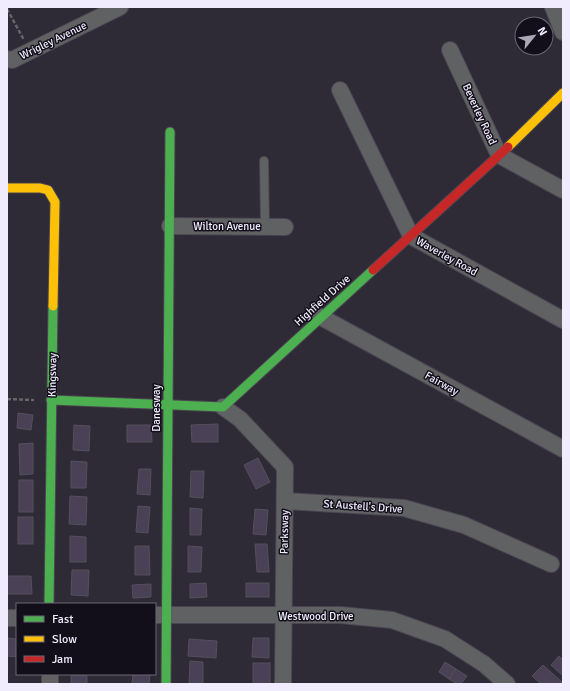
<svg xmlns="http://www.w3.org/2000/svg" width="570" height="691" viewBox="0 0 570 691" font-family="Signika,sans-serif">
  <rect width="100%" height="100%" fill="#2e2a36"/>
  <g fill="#4a4156" stroke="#54505b">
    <path d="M18,413L33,415L31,430L17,428Z"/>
    <path d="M218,424V442H192L191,425Z"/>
    <path d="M74,425L90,426L89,451L73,450Z"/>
    <path d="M127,425H151L152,442H127Z"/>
    <path d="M33,443V474L20,475L19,444Z"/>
    <path d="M258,458L270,482L256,489L244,465Z"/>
    <path d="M71,461L87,462L86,488H71Z"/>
    <path d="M139,469H151L150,495L137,494Z"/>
    <path d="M191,471H204L203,498L190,497Z"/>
    <rect x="19" y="480" width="14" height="32"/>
    <path d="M70,496L87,497L86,525L69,524Z"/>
    <path d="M138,506L150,507L148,533L136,532Z"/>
    <path d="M190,508L202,509L201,535H190Z"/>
    <path d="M255,509L268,510L266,535L253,534Z"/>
    <rect x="18" y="517" width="15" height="27"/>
    <path d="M70,536L86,537V562H70Z"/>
    <path d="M255,544H267L269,572H257Z"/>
    <path d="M135,546H149L150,575H135Z"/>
    <path d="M188,546L202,547L201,572H188Z"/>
    <path d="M72,570H89L88,596L71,595Z"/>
    <path d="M7,576H31L32,594H7Z"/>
    <path d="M206,583L207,597L190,598V584Z"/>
    <rect x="246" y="583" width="23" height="14"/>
    <path d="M151,584V597L133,598L132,585Z"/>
    <path d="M7,638L17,639V657L7,656Z"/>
    <path d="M253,638H269V658L252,657Z"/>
    <path d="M189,639L217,641L216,658L188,656Z"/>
    <path d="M559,656L563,660V676L551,665Z"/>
    <path d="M190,661L203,662V684H189Z"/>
    <path d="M445,662L456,669L449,679L439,672Z"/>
    <rect x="253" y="663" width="17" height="21"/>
    <path d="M543,665L562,682L559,684H541L532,676Z"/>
    <path d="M456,669L467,676L461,684H457L449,679Z"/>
    <path d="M133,674H150L149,684H132Z"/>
    <path d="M71,675L87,676V684H71Z"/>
  </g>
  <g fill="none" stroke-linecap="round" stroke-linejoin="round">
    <g stroke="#4a4651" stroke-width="10">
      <path id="lane" d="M264,161L265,226"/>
    </g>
    <g stroke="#4a4651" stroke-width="18">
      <g id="street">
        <path d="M553,7L563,32"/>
        <path d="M450,50L499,155L563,190"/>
        <path d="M7,59L12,60L120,7"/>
        <path d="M340,90L411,236L563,320"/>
        <path d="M170,226L285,227"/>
        <path d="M321,317L563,449"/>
        <path d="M223,407L240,419L285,467L283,684"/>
        <path d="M285,501L404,508L464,525L551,564"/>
        <path d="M155,615H341L392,620L445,639L484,664L507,684"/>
        <path d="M7,618H17"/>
        <path d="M50,674V684"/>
      </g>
    </g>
    <g stroke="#4a4651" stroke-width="11">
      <g id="fast">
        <path d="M51,400L223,407L373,270"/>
        <path d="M49,604L53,306"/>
        <path d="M166,684L170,132"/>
      </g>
    </g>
    <g stroke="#4a4651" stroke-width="11">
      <g id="slow">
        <path d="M508,147L563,93"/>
        <path d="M7,188H40L48,190L55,202L53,306"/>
      </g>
    </g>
    <g stroke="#4a4651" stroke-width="11">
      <path id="jam" d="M373,270L508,147"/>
    </g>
    <g stroke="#656668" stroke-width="2.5" stroke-dasharray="4 2" stroke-linecap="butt">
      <path d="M7,9L24,40"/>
      <path d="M7,399L34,400"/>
    </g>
    <use href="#lane" stroke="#5f6163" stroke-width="8"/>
    <use href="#street" stroke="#5f6163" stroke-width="16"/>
    <use href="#fast" stroke="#4caf50" stroke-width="9"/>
    <use href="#slow" stroke="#ffc107" stroke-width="9"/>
    <use href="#jam" stroke="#c62828" stroke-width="9"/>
  </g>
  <g text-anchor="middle" stroke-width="3" stroke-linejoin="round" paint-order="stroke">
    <g font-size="11" fill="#f1ecfd" stroke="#130f1a">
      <text transform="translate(53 40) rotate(-26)" y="4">Wrigley Avenue</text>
      <text transform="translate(480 114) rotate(65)" y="4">Beverley Road</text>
      <text x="227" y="230">Wilton Avenue</text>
      <text transform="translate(447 256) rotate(29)" y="4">Waverley Road</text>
      <text transform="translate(322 300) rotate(-42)" y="4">Highfield Drive</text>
      <text transform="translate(52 375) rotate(-89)" y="4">Kingsway</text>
      <text transform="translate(442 383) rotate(29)" y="4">Fairway</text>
      <text transform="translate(156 408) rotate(-90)" y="4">Danesway</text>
      <text transform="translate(363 506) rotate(4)" y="4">St Austell's Drive</text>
      <text transform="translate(284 532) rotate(-89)" y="4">Parksway</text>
      <text x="316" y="620">Westwood Drive</text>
    </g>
  </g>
  <rect width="570" height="691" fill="none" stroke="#f1ecfd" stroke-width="16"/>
  <rect x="16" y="603" width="140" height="72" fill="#130f1a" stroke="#6c6775"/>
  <rect x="24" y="616" width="20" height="6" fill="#4caf50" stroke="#6c6775"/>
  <text x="52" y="623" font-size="12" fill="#f1ecfd">Fast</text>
  <rect x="24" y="636" width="20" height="6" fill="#ffc107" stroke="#6c6775"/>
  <text x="52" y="643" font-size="12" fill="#f1ecfd">Slow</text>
  <rect x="24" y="656" width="20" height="6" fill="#c62828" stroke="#6c6775"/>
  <text x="52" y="663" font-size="12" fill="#f1ecfd">Jam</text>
  <g transform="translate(534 36) rotate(60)"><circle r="19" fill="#130f1a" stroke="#6c6775"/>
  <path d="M0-3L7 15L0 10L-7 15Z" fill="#ada8b7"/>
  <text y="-6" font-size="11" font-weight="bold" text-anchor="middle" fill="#f1ecfd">N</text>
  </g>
</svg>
